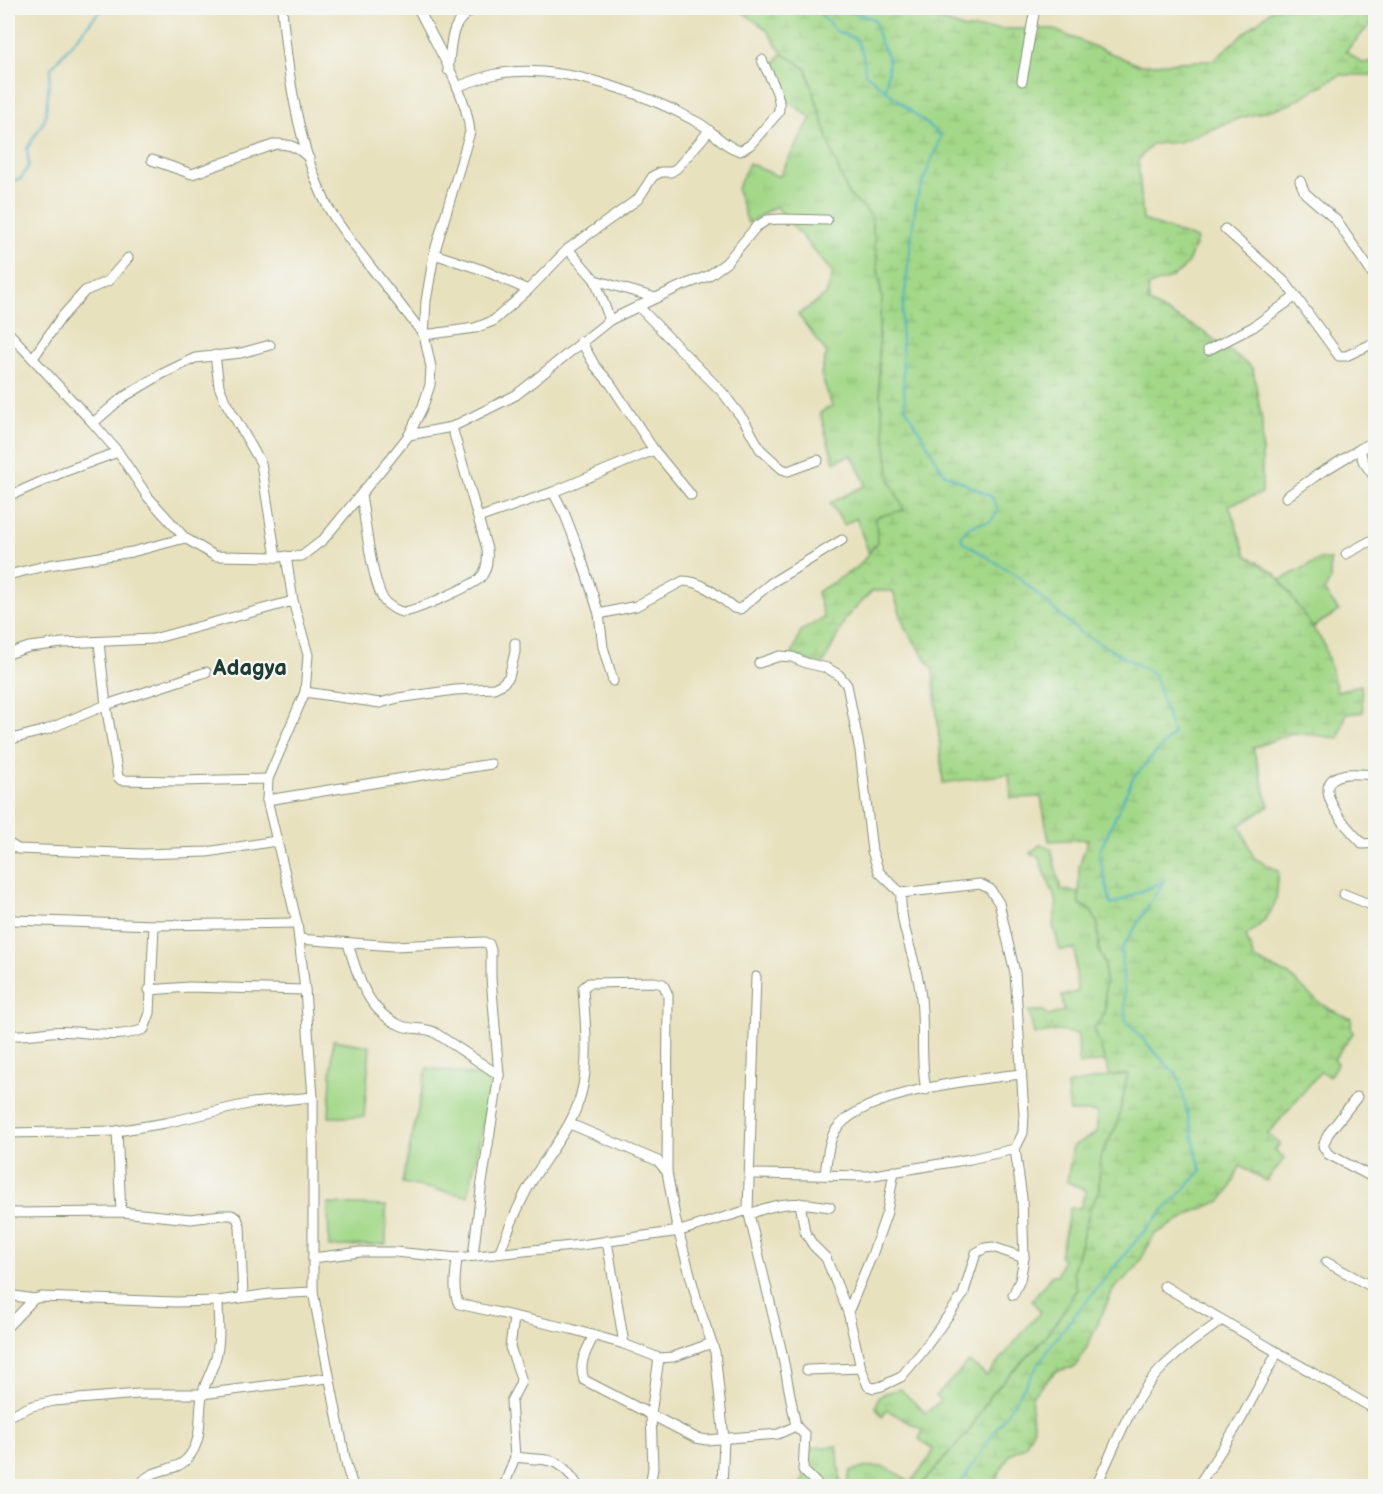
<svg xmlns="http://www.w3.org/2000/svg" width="1383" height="1494" viewBox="0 0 1383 1494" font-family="'Balsamiq Sans',sans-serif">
  <defs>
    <pattern id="grass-tufts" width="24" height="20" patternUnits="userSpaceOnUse" patternTransform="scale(1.5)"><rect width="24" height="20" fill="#a3d888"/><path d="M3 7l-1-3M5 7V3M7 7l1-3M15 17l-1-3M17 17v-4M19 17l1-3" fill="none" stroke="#8cba76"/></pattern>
    <pattern id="wetland-marsh" width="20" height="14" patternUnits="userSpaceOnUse" patternTransform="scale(1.5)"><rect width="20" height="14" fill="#a3d888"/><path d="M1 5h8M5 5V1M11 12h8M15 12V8" fill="none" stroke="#8cba76"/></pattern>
  </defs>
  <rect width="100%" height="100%" fill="#f6f6f2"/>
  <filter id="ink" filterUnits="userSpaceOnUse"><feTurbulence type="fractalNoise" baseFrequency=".0167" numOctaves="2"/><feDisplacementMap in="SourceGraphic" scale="12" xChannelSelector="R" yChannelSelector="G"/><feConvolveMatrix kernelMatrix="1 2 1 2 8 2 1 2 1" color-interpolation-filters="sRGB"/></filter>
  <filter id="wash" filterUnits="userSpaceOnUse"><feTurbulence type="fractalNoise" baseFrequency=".008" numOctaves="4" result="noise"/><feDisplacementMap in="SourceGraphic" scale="24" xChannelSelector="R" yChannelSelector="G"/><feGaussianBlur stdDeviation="1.35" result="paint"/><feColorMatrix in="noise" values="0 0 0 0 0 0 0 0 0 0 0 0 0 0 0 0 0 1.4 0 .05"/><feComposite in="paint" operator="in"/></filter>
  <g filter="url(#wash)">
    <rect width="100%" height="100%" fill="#e8e1be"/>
    <g fill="url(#grass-tufts)" stroke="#618a5e" stroke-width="1.5">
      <path d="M782,53L806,68L834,157L848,194L871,215L882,299L879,329V385L890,480L904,510L869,553L856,518L844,525L830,503L866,485L852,455L834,462L820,413L832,406L821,374L827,353L798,315L826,295L833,273L776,206L748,223L737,189L749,163L779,177L811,118L786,99L773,66Z"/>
      <path d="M1321,559L1330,560V580L1324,591L1339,611L1312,628L1280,580Z"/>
      <path d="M1040,845L1051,848L1061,890L1079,892L1080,903L1092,912L1098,925L1099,950L1105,965V1014L1094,1028L1105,1061L1079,1065L1078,1034L1057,1031L1034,1035L1029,1011H1043L1049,1016L1064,1011L1062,996L1077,992L1075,949L1060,950L1053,925L1057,903L1039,858L1030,853Z"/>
      <path d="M1128,1074L1117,1125L1100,1158L1099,1190L1091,1206L1073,1272L1077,1288L1062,1314L1038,1346L991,1394L970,1430L920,1486H847L850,1471C880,1464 886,1463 910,1483L931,1456L933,1449L919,1439L923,1430L887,1410L882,1417L876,1407L878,1398L885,1393L900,1389L926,1413L940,1401L936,1396L969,1362L987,1376L1040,1312L1032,1300L1052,1275H1057L1063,1259L1060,1256L1070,1208H1080L1086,1190L1067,1182L1073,1146L1097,1133V1112H1070L1067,1085L1110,1076Z"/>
      <path d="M837,1446L841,1486H802L811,1448Z"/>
    </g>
    <path fill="url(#wetland-marsh)" stroke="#618a5e" stroke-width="1.5" d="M737,8H908L965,29H1052L1139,65L1213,60L1274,8H1375L1371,24L1346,51L1362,63L1375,61V75H1340L1288,105L1237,119L1179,142L1152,144L1138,160L1143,220L1197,239C1187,272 1180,276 1148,286L1149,303L1204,332L1253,369L1262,421V493L1229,505L1246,555L1276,574L1324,644L1337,691L1361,685L1363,712L1346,714L1339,738L1292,733L1253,748L1269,806L1240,825L1254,858L1278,871C1278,907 1274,914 1246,936L1254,958L1268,966L1289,975L1312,997L1329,1009L1352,1019L1351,1027L1353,1033L1334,1059L1337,1064L1329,1077L1321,1071L1268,1134L1280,1144L1275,1150L1285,1158L1266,1181L1240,1166L1230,1189L1221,1201L1194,1212L1155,1234L1136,1268L1113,1290L1087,1347L1075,1367L1056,1371L1032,1396L1031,1415L1034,1427L1025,1446L1010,1454L992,1486H920L970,1430L991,1394L1038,1346L1062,1314L1077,1288L1073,1272L1091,1206L1099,1190L1100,1158L1117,1125L1128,1074L1110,1076L1094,1028L1105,1014V965L1099,950L1098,925L1092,912L1079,903V867L1088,839L1049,841L1041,797L1011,798L1009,774L943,783L933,669L905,628L893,591H872L846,618L824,663L811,662L792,654L801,631L824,618L817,592L858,567L877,543L876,517L904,510L890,480L879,385V329L882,298L871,215L848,194L834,157L806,68L782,53L766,29Z"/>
    <g fill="#a3d888" stroke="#618a5e" stroke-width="1.5">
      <path d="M333,1040L370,1046L364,1117H329Z"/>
      <path d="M427,1068L492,1078L468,1196L402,1183Z"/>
      <path d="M328,1204L386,1206V1244L329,1247Z"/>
    </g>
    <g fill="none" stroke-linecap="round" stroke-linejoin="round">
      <g stroke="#47b0c5" stroke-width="2">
        <path d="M815,8L836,31L856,39L863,55L865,73L941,136L916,200L901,325L905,407L944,473L992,497L998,510L991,521L971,526L961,535L963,542L1016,575L1078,631L1154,674L1173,734L1133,778L1099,853L1111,905L1164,881L1121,950L1126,1021L1179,1078L1201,1171L1139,1237L1056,1338L959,1486"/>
        <path d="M817,8L848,11L874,19L880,42L889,59L886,90"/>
        <path d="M8,181L21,179L29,165L27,149L45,119L51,68L99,12L108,8"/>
      </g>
    </g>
  </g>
  <g filter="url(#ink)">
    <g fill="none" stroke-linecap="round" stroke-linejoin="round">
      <g stroke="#848f79" stroke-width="11">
        <g id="minor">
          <path d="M282,8C287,70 299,151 328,207C340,228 355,247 370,266C388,289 406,312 424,335L475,328L493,321L528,290L568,249L638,199L653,176L661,172H671L677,168L709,131"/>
          <path d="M448,70C452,43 448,20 477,8"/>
          <path d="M1022,81L1035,8"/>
          <path d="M457,87C470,82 483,77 496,74C558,62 645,93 699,123C713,131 723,146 740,151L750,145L778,113C784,98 768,75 762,60"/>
          <path d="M152,160L192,174L276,144C292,144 298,148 309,158"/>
          <path d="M1300,181L1305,193L1336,220L1376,279"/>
          <path d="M1225,229L1285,282L1339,356H1346L1376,342"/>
          <path d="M568,249L595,280L610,320"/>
          <path d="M434,254L483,270L528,290"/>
          <path d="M595,280L656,298"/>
          <path d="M638,306L723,393L745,422L760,449L782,469L788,471L818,460"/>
          <path d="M8,332L93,423L118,452L148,497L185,538L215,556L276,557L302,556L323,540L390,459L409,435L423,406L430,385L431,367L424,335L426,301L434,254L470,132C467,93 435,43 418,8"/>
          <path d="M581,341L595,366L610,383L654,450L691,495"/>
          <path d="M1208,350L1253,327L1296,296"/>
          <path d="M215,355L219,386L225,401L261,463L276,557"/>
          <path d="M33,358L60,319L85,291L108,281L128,258"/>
          <path d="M93,423L122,398L162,374L195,358L241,353L270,345"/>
          <path d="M409,435L452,427L516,395L610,320L679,287L708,276L726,263L756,227L767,220L780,219L827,220"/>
          <path d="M1376,440L1360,449L1363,461L1376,479"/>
          <path d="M553,492L565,515L579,551L599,614L603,647L613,681"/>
          <path d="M8,494L16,493L63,472L118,452"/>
          <path d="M361,495C365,517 372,588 386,603C391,607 396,611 402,612C414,612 469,587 479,579C487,572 488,559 487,549L452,427"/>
          <path d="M1286,497L1317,475L1360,449"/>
          <path d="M478,518L553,492L654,450"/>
          <path d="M1346,554L1376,538"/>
          <path d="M286,556L293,601L308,655L305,692L268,779L267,800L297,923L305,990L313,1097V1292L347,1468L353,1486"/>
          <path d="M8,575L49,565L132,552L185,538"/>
          <path d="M599,614L636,606L683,581C703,581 719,597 734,608L740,609L771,583L842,540"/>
          <path d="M99,643L106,705L118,777L121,780L179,781L268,779"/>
          <path d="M8,654L29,647L63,643L153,639L293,601"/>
          <path d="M759,663L780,656L792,657L806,663L827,668L839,675L847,685L860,751L872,851L879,872L901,893C899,924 914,954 919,984C926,1019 919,1054 926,1090"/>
          <path d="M305,692L380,703L398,698L455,690L494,688L502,684L509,677L515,652V643"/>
          <path d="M8,740L46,730L106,705L206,672"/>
          <path d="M1376,775C1365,775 1352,772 1342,775C1305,784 1351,832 1363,844L1376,843"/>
          <path d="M267,800L491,764"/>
          <path d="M8,843L18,849L142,854L207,852L276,841"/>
          <path d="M901,893L980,884L990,889L999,903L1015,973L1024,1114L1023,1133L1015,1149L1022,1198L1024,1258L1020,1280L1013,1295"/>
          <path d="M1344,894L1376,907"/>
          <path d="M14,920L154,925L297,923"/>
          <path d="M299,939L394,946L484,942L489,944L491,950V978L499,1075L481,1189L473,1256"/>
          <path d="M348,943C357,975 367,1012 402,1026C412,1030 423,1027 434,1032L499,1075"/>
          <path d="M149,990L189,987L305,990"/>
          <path d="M8,1035C22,1036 35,1034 50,1032C81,1029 115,1041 144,1029L150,1013L154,925"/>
          <path d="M1357,1097L1328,1134L1323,1146L1328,1154L1376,1179"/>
          <path d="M570,1124L658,1161L667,1172L676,1222L698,1304L715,1352L724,1439L722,1486"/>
          <path d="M117,1131L121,1212"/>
          <path d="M8,1133L117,1131L165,1123L252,1103L313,1097"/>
          <path d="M894,1171L887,1212L872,1255L848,1312L861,1368L868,1386L874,1388L882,1386L901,1377L922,1352L963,1295L976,1253L985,1248L993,1247L1024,1258"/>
          <path d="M751,1174L868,1176L970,1159L1015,1149"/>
          <path d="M825,1175C827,1160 828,1138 838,1127C868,1091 976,1079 1021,1074"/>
          <path d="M800,1203L805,1232L813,1245L826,1258L848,1312"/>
          <path d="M8,1213L121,1212L191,1219L221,1215H232L237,1218L240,1226L243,1297"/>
          <path d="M750,1214C780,1201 798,1202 830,1207"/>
          <path d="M607,1241L624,1344"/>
          <path d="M499,1253C510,1226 521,1198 536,1174C553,1147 573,1125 581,1094C590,1061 585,1022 583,988L589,983L654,982L663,984L668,995L667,1172"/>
          <path d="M313,1258L360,1252H395L457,1258L581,1245L680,1231L748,1210L756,977"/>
          <path d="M457,1258C456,1272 452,1292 459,1304L571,1329L624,1344L659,1358L651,1414L653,1468L650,1486"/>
          <path d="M1326,1262L1376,1289"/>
          <path d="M1164,1286L1376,1410"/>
          <path d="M8,1295L34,1299"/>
          <path d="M8,1326L34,1299L41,1297L175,1302L218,1301L270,1294L313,1292"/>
          <path d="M593,1337C586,1352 578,1363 584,1380L696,1438L707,1440L778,1434L796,1426L782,1353L748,1210"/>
          <path d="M659,1358L673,1357L712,1343"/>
          <path d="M807,1370L861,1368"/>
          <path d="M8,1416L32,1406L54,1401L138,1394H202L328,1378"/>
          <path d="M796,1426L805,1435L803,1470L819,1486"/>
          <path d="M515,1457C550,1462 557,1453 578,1486"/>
          <path d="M140,1486C149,1467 175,1473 187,1459C205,1439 197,1415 203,1392C206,1380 213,1369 216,1357C221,1339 218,1319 218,1301"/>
          <path d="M504,1486L515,1457L511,1401L520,1384L521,1378L510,1347L514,1318"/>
          <path d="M1096,1486C1115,1447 1130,1401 1161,1369C1180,1350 1201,1335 1222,1320"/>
          <path d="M1198,1486L1240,1421L1277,1353"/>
        </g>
      </g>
      <use href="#minor" stroke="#fff" stroke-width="9"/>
    </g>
  </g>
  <g text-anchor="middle" stroke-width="4.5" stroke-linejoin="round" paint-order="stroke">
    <g font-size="22" font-weight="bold" fill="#1f3d34" stroke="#f6f6f2">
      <text x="250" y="675">Adagya</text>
    </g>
  </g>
  <rect width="1383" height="1494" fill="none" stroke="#f6f6f2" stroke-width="30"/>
</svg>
